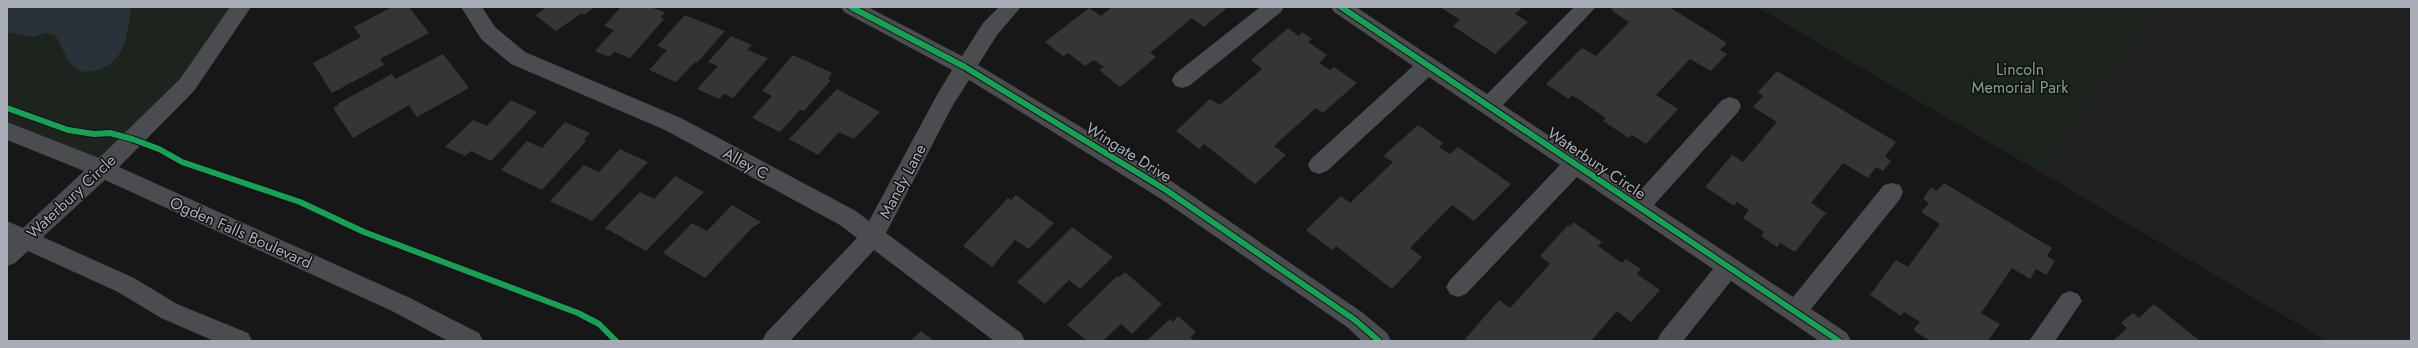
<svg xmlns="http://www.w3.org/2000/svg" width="2418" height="348" viewBox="0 0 2418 348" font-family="Jost,sans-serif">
  <rect width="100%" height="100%" fill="#171717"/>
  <path fill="#212123" d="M2160,7H2411V341H2327L2040,172Z"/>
  <g fill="#1d241e">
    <path d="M7,7H241L187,85L102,169L7,131Z"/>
    <path d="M1757,7H2160L2040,172Z"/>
  </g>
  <path fill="#2a3239" d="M7,7H131C127,32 127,60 100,69C93,72 85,73 78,70C66,63 63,45 54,34L46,33L32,37L7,32Z"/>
  <g fill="#353536">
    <path d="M392,7H409L429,33L380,59L384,65L332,93L313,63L361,37L354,27Z"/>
    <path d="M547,7H595L584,15L582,13L556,31L535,15Z"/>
    <path d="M621,7H650L665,12L661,18L664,19L630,58L614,52L609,57L595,51L614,30L604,26Z"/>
    <path d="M1112,7H1228L1204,27L1192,18L1150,53L1156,57L1120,87L1099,70L1104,67L1094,60L1085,66L1068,53L1063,56L1045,42L1089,8L1101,16Z"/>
    <path d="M1440,7H1523L1515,14L1528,22L1495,54L1453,26L1460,20Z"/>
    <path d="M1614,7H1669L1727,43L1720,50L1727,54L1711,71L1690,59L1656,95L1678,109L1646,144L1632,135L1629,138L1603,121L1606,118L1572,95L1569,99L1546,84L1582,48L1596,56L1629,22L1615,13L1611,9Z"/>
    <path d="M685,15L725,31L697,63L695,62L676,82L649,70L667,50L657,46Z"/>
    <path d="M1288,28L1299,36L1302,32L1312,39L1308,42L1327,55L1319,63L1330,70L1334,67L1357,83L1323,113L1316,108L1274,146L1286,155L1255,184L1204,144L1199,149L1176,131L1210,99L1220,105L1262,69L1251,60Z"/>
    <path d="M731,36L752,45L747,50L768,58L733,98L724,94L719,99L697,89L718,66L708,62Z"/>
    <path d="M443,54L469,88L417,117L409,105L353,138L333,108L339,105L337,104L392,74L395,79Z"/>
    <path d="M793,55L832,73L828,79L831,80L804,111L800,110L780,132L752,118L772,96L762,91Z"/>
    <path d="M1777,71L1896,142L1885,156L1891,161L1883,171L1876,167L1868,178L1843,163L1811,203L1826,213L1795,252L1780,243L1777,247L1761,236L1764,232L1743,218L1749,210L1737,202L1734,206L1705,187L1732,155L1743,162L1777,122L1753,107L1763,96L1758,92Z"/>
    <path d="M837,89L880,112L854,139L839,132L818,155L789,139Z"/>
    <path d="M511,100L537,112L491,161L471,151L465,156L445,147L473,120L487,126Z"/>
    <path d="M565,122L590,133L584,140L586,141L542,190L501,170L527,141L542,148Z"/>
    <path d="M1418,125L1443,143L1439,147L1450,154L1458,147L1511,184L1474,221L1452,205L1410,248L1422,257L1392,289L1336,246L1332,250L1306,230L1341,196L1350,203L1393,162L1383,156Z"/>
    <path d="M620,149L648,162L592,221L550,201L584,165L599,172Z"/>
    <path d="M675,176L704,192L646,251L605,228L640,192L654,199Z"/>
    <path d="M1944,183L2052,248L2047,256L2055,261L2046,275L2036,269L2030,279L2012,268L1981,313L2000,324L1988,341H1930L1913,330L1920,322L1904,312L1901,316L1870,295L1896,260L1908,267L1940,224L1921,212L1929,203L1923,199L1931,187L1937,191Z"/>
    <path d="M1016,195L1054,223L1029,249L1015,240L992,267L963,246L1008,198L1011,200Z"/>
    <path d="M732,205L761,222L752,228L705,278L663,253L692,223L707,231Z"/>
    <path d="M1573,222L1602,242L1598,246L1622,263L1626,259L1641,269L1637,274L1660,290L1631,322L1617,311L1591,341H1468L1465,339L1499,300L1510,308L1550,264L1540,256L1568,225L1570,227Z"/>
    <path d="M1072,227L1113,257L1080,289L1069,280L1045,304L1017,282Z"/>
    <path d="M1125,272L1162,304L1132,334L1121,324L1103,341H1087L1067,325L1117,276L1119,277Z"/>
    <path d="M2154,304L2200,341H2117L2115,339L2127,328L2121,323L2133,313L2139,318Z"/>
    <path d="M1178,316L1196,332L1190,337L1195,341H1146L1170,319L1173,322Z"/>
    <path d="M921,331L934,341H910Z"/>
  </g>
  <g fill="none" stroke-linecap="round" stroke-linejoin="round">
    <g fill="#4b4c50" fill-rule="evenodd">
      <path d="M230,7H251L194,91L119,167L408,297L479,333L483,341H448L392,311L105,180L43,237L134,278L177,304L248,333L252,341H214L161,318L118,292L28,251L15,263L7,266V221L23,228L84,171L7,140V122L99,158L180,79Z"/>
      <path d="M461,7H482L495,27L525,52L681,118L856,211L869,221L938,93L952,70L844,12L841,7H868L962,56L983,23L999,7H1021L997,35L978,65L1174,183L1363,313L1387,333L1391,341H1362L1347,327L1158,197L969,80L953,105L886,233L1021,333L1025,341H994L874,250L790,341H762L766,333L857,238L840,225L665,130L511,64L481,39Z"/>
      <path d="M1260,7H1284L1281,12L1189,86L1182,88L1175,86L1172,80L1175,74Z"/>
      <path d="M1331,7H1356L1487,94L1574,7H1596L1503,105L1637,194L1722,100L1730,97L1738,100L1741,106L1738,112L1654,205L1793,297L1884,185L1892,183L1900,185L1903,192L1900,199L1811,309L1847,333L1851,341H1819L1731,281L1683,341H1657L1661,333L1713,269L1577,177L1466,294L1458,297L1450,294L1446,287L1450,280L1560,165L1429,77L1327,171L1319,174L1311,171L1308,165L1311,159L1413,66L1334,12Z"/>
      <path d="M2070,291L2078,294L2082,301L2055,341H2029L2062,294Z"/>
    </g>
    <g stroke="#111113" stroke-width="8">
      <g id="cycleway">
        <path d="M851,7L965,67L1166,190L1355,320L1379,341"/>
        <path d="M1341,7L1839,341"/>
        <path d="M7,108L68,130L94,134L110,133L132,139L159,149L182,162L300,202L364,232L578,313L599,324L616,341"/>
      </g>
    </g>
    <use href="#cycleway" stroke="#1a9f57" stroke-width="6"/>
  </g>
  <g text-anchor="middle" stroke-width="3" stroke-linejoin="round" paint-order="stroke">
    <g font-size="16" fill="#7fa381" stroke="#111113">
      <text x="2020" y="75">Lincoln<tspan x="2020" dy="18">Memorial Park</tspan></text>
    </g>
    <g font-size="16" fill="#a8adb8" stroke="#111113">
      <text transform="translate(1129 152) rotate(32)" y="6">Wingate Drive</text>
      <text transform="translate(746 163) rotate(28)" y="6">Alley C</text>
      <text transform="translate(1597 163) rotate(34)" y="6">Waterbury Circle</text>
      <text transform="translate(902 181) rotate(-62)" y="6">Mandy Lane</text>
      <text transform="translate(71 196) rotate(-43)" y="6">Waterbury Circle</text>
      <text transform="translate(241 232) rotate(24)" y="6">Ogden Falls Boulevard</text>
    </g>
  </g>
  <rect width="2418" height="348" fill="none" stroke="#a8adb8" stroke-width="16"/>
</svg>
